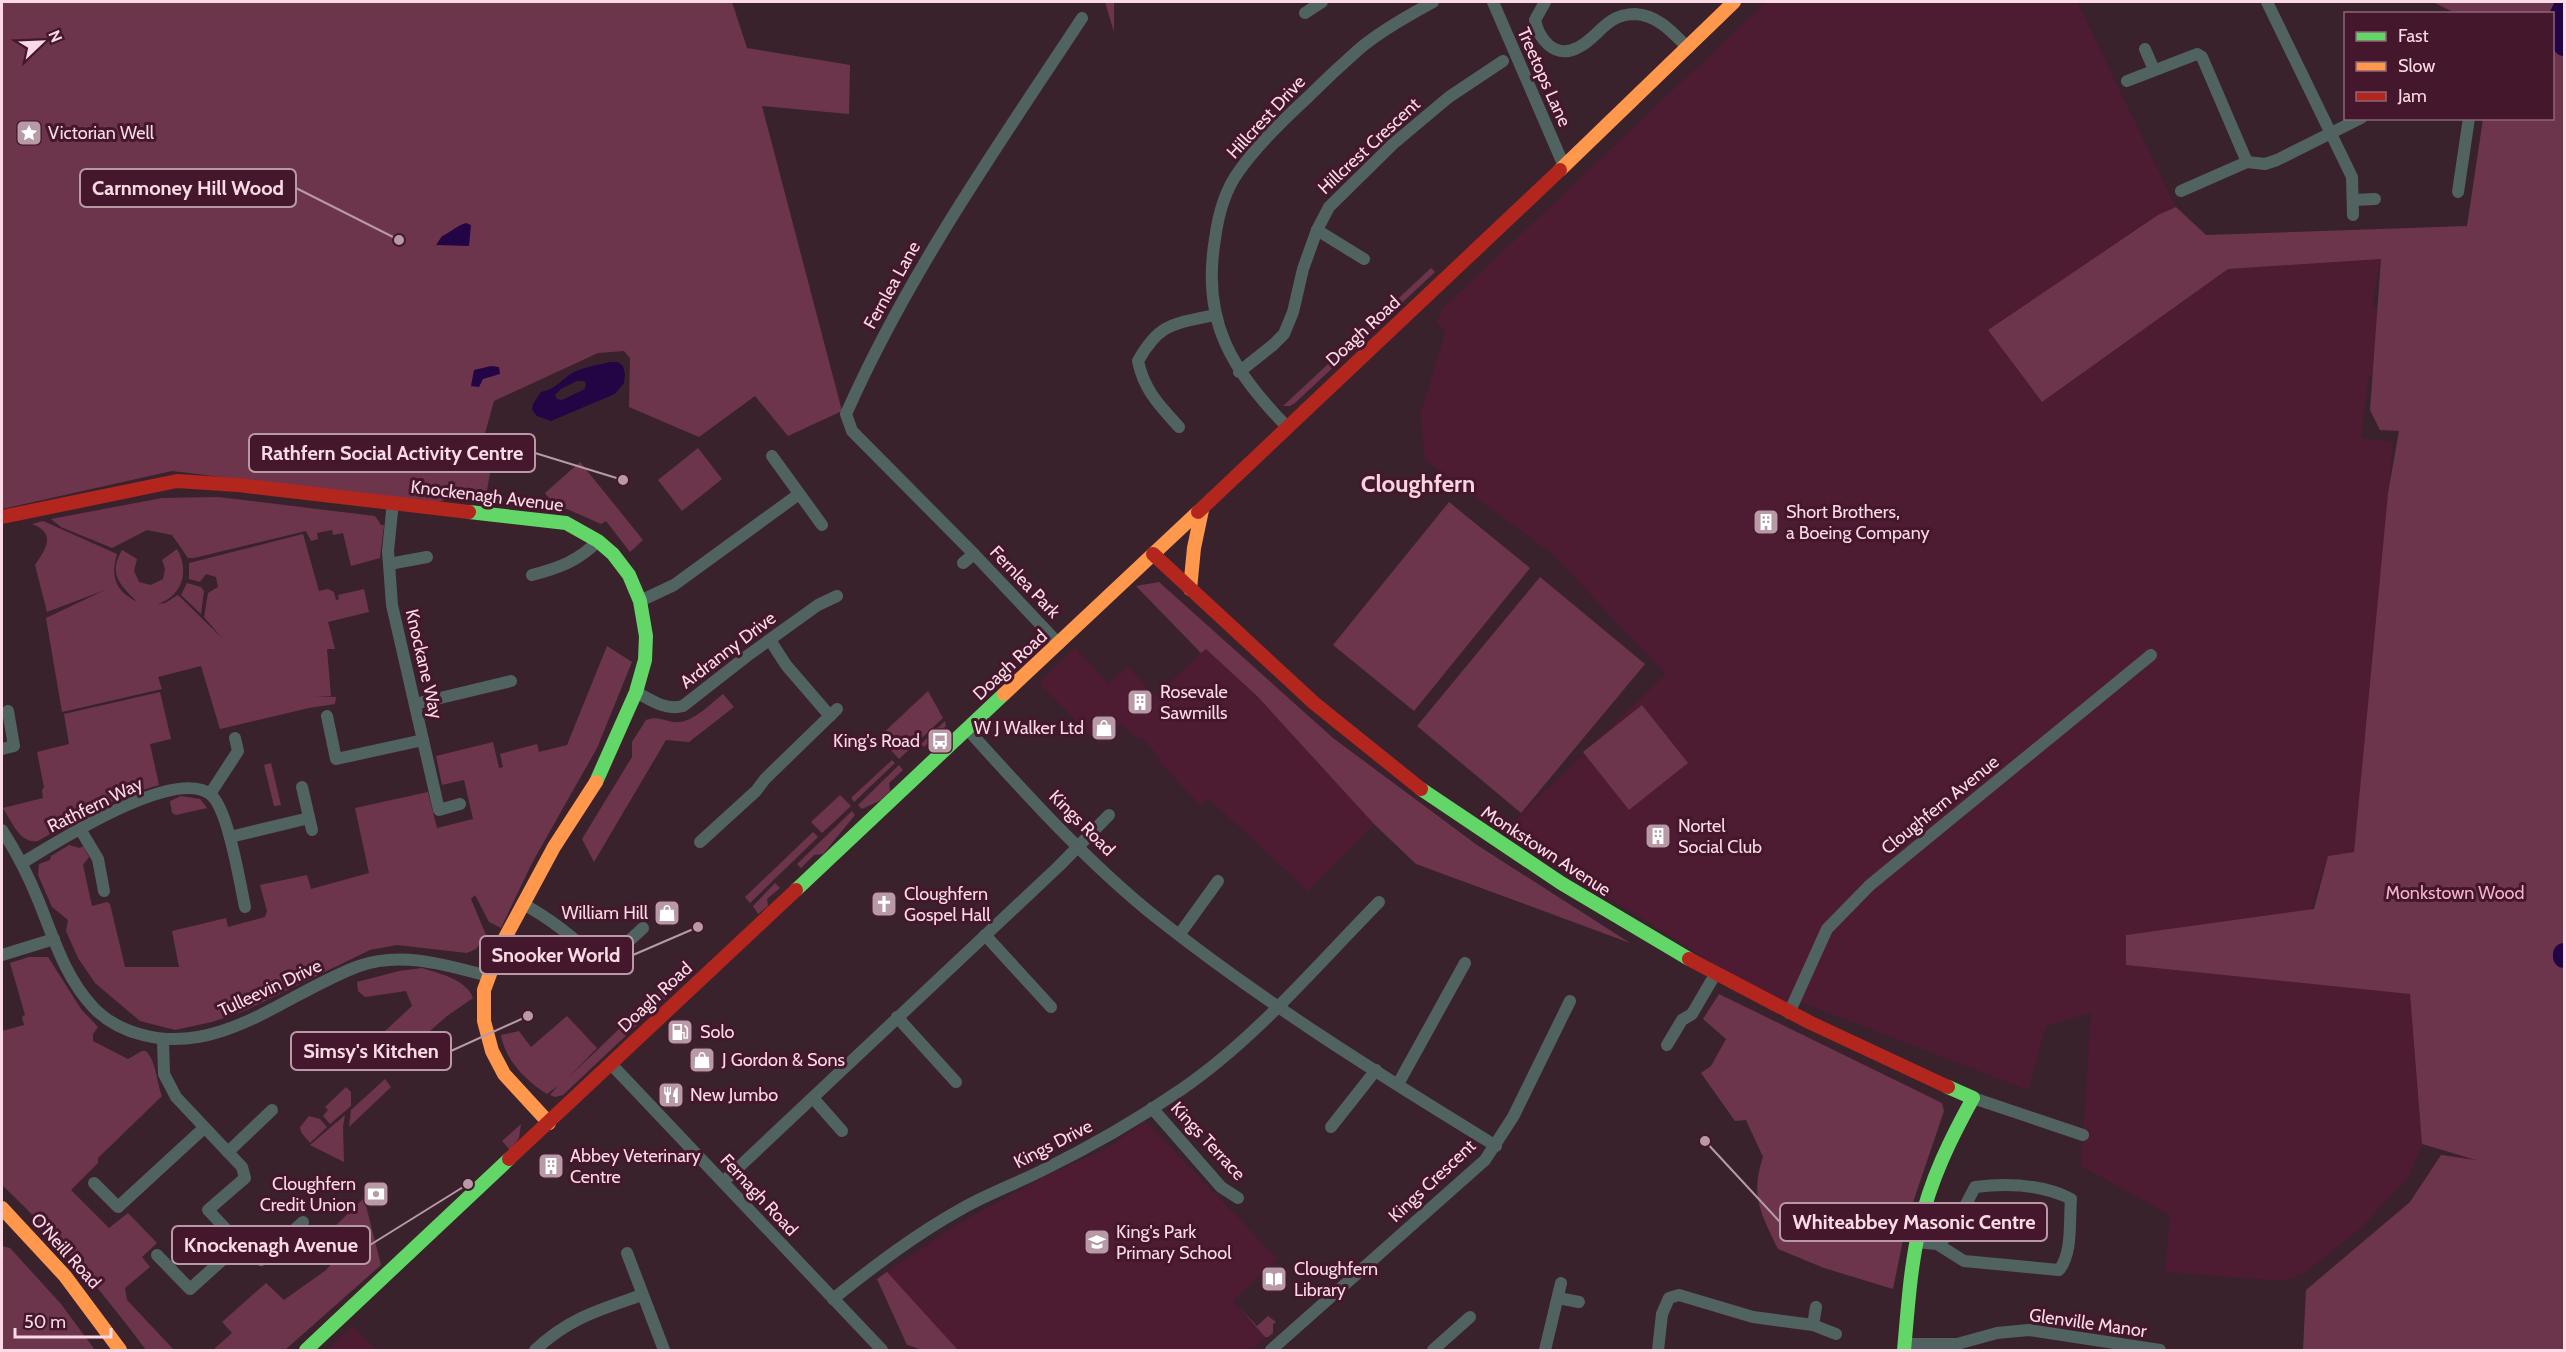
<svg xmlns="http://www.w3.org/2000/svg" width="2566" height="1352" viewBox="0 0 2566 1352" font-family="Cabin,sans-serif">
  <rect width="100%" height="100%" fill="#3a222d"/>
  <g fill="#4d1b32">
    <path d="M1766,2H2077L2176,207L1988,330L2042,402L2228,269L2381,259L2372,305L2383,311L2379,377L2369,375L2361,438L2393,442L2354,852L2328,856L2309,913L2126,935V965L2410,993L2422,1144L2410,1175L2361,1228L2303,1274L2283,1281L2165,1272L2170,1215L2081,1166L2091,1013L2046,1026L2028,1090L1808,1005L1771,1000L1504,831L1666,674L1551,553L1425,460L1420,410L1423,406L1445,333L1437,321L1442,309Z"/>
    <path d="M1075,647L1108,684L1127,666L1155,696L1206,648L1299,737L1374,824L1308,891L1208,798L1201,806L1158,761L1160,758L1144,740L1136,737L1120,724L1099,744L1039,683Z"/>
    <path d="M1145,1121L1278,1259L1233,1301L1265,1337L1253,1350H958L887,1272L957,1225L1047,1175L1108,1148Z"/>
    <path d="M353,1326L376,1350H326Z"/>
  </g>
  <g fill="#6c354c">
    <path d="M2,2H732L747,48L850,65L849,114L762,106L842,411L788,436L755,396L699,437L629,407L630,358L624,351L598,353L494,401L484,437C496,456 489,476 486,496L467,494L462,500L447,499L436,503L172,471L2,509Z"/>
    <path d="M1105,2H1114V32Z"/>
    <path d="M2433,2H2564V1350H2303L2306,1290L2410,1202L2441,1155L2476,1160L2422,1144L2410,994L2126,965V935L2314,909L2328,856L2354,852L2388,493L2399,431L2380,430L2370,410L2381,259L2228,269L2042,402L1988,330L2158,215L2176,207L2206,235L2467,226L2483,119L2552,118V14L2455,13Z"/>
    <path d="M1431,268L1435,272L1295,403L1290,406H1283Z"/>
    <path d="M698,448L722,479L682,511L658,480Z"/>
    <path d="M580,462L643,540L630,552L606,521L601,524L567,509L556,507L545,493Z"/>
    <path d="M218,497L375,516L381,525H384L380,558L351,566L343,533L333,535L332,530L317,533L318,539L311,541L306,531L194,558H188L172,535L147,530L112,548L61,527L51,519L162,498Z"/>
    <path d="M1449,502L1530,568L1414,711L1333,645Z"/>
    <path d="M43,521L117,554C110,578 116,591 137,602C122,586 107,576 122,550L137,559L134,571L139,582L151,585L163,579L165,569L162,560L177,549C190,571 182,597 157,604L165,603L178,595L222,638L204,617L208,593L218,587L216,577L206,574L200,582L189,579V563L303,534L319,591L328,589L334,592L336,600L339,599L338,595L364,589L369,612L328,622L335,649H327L331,696H314L336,697L335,704L309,708L220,729L201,666L158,677L162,689L62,712L46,618L105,590L47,612L35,565C47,548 56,533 32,524Z"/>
    <path d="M1540,577L1645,664L1521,813L1417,726Z"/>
    <path d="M1159,582L1333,738L1477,845L1630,943L1416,864L1374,824L1258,697L1206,649L1201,653L1136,586Z"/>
    <path d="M187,583L201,587L204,591L201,614L181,595Z"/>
    <path d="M607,646L632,662L597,748L532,863L501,928L489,922L475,895L471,899L486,935L476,949L467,953L397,945L370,950L244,1011L212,1022L175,1030L140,1021L95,983L78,958L66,931L68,920L52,907L38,875L39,864L50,860L51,856L69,845L80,848L83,846L89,857L83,865L92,906L107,902L110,904L125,967H179L172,931L226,918L228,927L265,917L267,911L260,885L307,875L311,889L369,873L355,808L428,792L437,828L473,819L464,780L442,785L436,756L493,742L499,768L503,767L500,754L537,744L539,752L567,745Z"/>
    <path d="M928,691L943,718L899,759L879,737Z"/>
    <path d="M160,692L171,739L150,744L159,785C115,797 77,818 38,841C20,844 12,822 3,808L43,798L42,790L44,787L37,752L69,744L64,714Z"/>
    <path d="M723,694L734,707L689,742L666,740L594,862L582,839L632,757V742L646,720C657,716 662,720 673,722C691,725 710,704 723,694Z"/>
    <path d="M1642,705L1688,763L1629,810L1583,752Z"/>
    <path d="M945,721L946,726L924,747L921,744Z"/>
    <path d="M892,760L895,763L854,802L851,798Z"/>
    <path d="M271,763L281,805L274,806L264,765Z"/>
    <path d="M899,765L903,770L889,783L890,791L881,800L862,809L858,805Z"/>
    <path d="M840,795L851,806L822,833L811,822Z"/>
    <path d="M181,796L200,799L207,808L176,815L172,813L170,801Z"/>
    <path d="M852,811L855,815L823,854L814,855L801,868L797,864Z"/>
    <path d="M813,832L818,837L750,903L745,897Z"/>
    <path d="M775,883L780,888L767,899L768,906L758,914L753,906Z"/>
    <path d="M29,957H48L81,1009L98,1027L93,1034V1041L128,1059L142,1051H146C157,1063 156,1081 162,1096L98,1158V1163L71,1190L109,1228L128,1213L157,1243L142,1257L150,1267L125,1288L127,1300L174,1350H146C102,1291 55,1235 2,1185V1031L24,1025L22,1017L25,1015L10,963Z"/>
    <path d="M422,968C440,974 466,979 473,998L447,1016L405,1053L384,1032L412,1006L406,991L365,997L358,991L357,982L399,971Z"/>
    <path d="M668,982L671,993L563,1095L555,1097L550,1095L558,1086L547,1094C526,1081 505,1060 501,1035L519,1031L531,1047L567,1016L597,1048L568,1078Z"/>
    <path d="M1719,994L1942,1103L1944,1111L1907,1220L1893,1289L1824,1268L1778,1249C1761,1213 1750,1197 1763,1157L1746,1120L1735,1121L1701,1073L1711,1066L1726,1039L1703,1019Z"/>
    <path d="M385,1079L391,1087L349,1127L351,1110Z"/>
    <path d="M346,1087L351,1092V1106L330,1124L323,1116L328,1110L325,1107Z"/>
    <path d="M345,1115L343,1127L344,1162L310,1145Z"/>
    <path d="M309,1116L320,1119L327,1127L310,1143L301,1132L300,1127Z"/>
    <path d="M521,1124L519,1138L510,1150L502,1141Z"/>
    <path d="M364,1198L381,1265L285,1350H213L232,1333L222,1322L266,1283L284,1300L326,1270L339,1255L327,1234Z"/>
    <path d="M2,1246L10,1248L61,1304L95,1350H2Z"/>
    <path d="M887,1272L958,1350H923L907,1345L877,1279Z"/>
    <path d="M1239,1307L1257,1326L1268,1316L1276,1322L1273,1324V1333L1268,1337H1265Z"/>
  </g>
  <g fill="#230546" fill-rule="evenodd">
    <path d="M466,223L471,225L469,246L436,245L442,236C451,232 456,226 466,223Z"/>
    <path d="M611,362H618L623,366L625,374L624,383L615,394L551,421L537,416L532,410L533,404L541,392C554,389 559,383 569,375C581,367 597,365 611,362ZM577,381H584L586,384L585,389L562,400L557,399L555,395L561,389Z"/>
    <path d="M491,366L499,367L500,374L483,379L479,387L471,386L474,370Z"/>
  </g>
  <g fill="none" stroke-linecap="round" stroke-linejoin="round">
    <g stroke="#230546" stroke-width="22">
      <path d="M2564,8C2555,25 2555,28 2564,45"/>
      <path d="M2564,954V957"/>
    </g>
    <g stroke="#516360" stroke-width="12">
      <path d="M1493,2L1564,166"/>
      <path d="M1545,2L1535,20C1539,39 1554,59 1577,48C1598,39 1605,14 1635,14C1658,15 1673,33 1688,48"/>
      <path d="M2267,2L2352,177L2353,215"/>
      <path d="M1305,13L1322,2"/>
      <path d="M2145,49L2154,70"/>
      <path d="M2127,81L2197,54L2202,57L2247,162"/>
      <path d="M2181,191L2247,162L2265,164L2277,160L2361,118"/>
      <path d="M2458,192L2469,118"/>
      <path d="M2353,200L2375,199"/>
      <path d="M1317,230L1364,259"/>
      <path d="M1239,372L1273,345L1284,334L1293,312L1303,269L1317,230L1329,207L1393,144L1449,97L1503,61"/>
      <path d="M1179,427C1159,405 1144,390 1138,361C1160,322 1174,324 1215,315"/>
      <path d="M1288,428C1232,370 1201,322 1215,239C1218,216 1225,190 1239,171C1258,144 1283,120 1307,98C1323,82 1340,66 1357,51C1377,33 1409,15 1433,2"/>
      <path d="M772,456L822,525"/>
      <path d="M393,502L388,551L392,605L439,810L460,804"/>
      <path d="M974,554L852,431L846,414C909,272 997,147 1082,18"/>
      <path d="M963,563L974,554L1059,644"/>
      <path d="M389,564L427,557"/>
      <path d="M532,575C559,568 578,561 598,541"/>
      <path d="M640,601L674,585L799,494"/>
      <path d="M770,640L786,665L830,716"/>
      <path d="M636,692C651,700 666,711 683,706L747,656L818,605L837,596"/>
      <path d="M415,704L511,681"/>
      <path d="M327,716L336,759L423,740"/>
      <path d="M967,729C1025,793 1089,864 1157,918C1263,1002 1380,1075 1496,1146"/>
      <path d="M2,749L14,746L8,711"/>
      <path d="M302,787L312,830"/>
      <path d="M210,794L238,751L235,738"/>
      <path d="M80,829L98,859L104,891"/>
      <path d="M2,830C17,853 29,877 39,902C54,939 65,977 93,1007C107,1022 123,1030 143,1035C222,1056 288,992 359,966C401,951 446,965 488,976"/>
      <path d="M230,837L309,818"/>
      <path d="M700,842L756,791L765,779L837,709"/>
      <path d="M22,863C57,842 173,767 210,794C228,807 240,884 245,907"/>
      <path d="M523,904C553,920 575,938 599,962H606L643,928"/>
      <path d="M985,935L1051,1007"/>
      <path d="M1179,935L1218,881"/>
      <path d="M2,955L54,939"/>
      <path d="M1789,1013L1827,929L1870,885L2151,655"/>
      <path d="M897,1017L956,1082"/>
      <path d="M163,1040L164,1074L176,1097L242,1167L245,1178L208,1210L240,1244L261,1260L303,1222"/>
      <path d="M1667,1045L1682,1020L1692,1014L1716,973"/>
      <path d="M611,1064L882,1350"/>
      <path d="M1398,1084L1465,963"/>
      <path d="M813,1098L842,1131"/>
      <path d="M1973,1098L2083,1135"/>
      <path d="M1152,1108L1221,1187L1238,1198"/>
      <path d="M1331,1127L1376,1070"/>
      <path d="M228,1152L272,1110"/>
      <path d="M723,1182L1059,866L1109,815"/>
      <path d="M94,1183L118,1207L204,1128"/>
      <path d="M1916,1242L1937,1244L1951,1233L1975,1187C2008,1183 2042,1184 2071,1199C2069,1220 2073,1253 2059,1270L1964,1261L1937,1244"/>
      <path d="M627,1253L664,1350"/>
      <path d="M157,1255L190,1289L240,1244"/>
      <path d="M1558,1298L1579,1302"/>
      <path d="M833,1299C874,1266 916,1234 963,1208C988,1194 1015,1184 1041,1171C1090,1147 1137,1120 1182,1089C1256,1038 1316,966 1379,902"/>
      <path d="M1813,1325L1816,1307"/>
      <path d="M1905,1344H1957L1997,1333L2029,1330L2160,1350"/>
      <path d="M535,1350C569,1318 599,1310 642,1295"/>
      <path d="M1271,1350L1485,1160L1513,1117L1570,1001"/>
      <path d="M1433,1350L1470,1317"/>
      <path d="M1545,1350L1561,1283"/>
      <path d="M1658,1350L1662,1314L1669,1298L1679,1295L1753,1317L1813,1325L1836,1334"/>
    </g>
    <g stroke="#63d668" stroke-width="14">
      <path d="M469,512L566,523L598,541L613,554L629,575L640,601L646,636L645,660L636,692L596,782"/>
      <path d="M1421,789L1561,883L1689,959"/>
      <path d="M796,890L1004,694"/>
      <path d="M306,1350L509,1159"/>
      <path d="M1904,1350C1908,1309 1910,1267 1920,1226C1930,1180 1951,1138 1973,1098L1948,1087"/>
    </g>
    <g stroke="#ff974d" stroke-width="14">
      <path d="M1560,170L1734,2"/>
      <path d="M1190,589L1194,548L1202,510"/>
      <path d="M1004,694L1198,512"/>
      <path d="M549,1123L504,1074L492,1051L484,1021V990L500,947L554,847L596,782"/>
      <path d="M2,1208L65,1276L120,1350"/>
    </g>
    <g stroke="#b3261e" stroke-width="14">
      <path d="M1198,512L1560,170"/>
      <path d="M2,517L177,481L238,485L469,512"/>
      <path d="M1153,554L1314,703L1421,789"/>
      <path d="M1689,959L1811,1023L1948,1087"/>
      <path d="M509,1159L796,890"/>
    </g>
  </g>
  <defs>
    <g id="sight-square" transform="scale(1.35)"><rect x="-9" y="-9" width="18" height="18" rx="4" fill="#b79aa5" stroke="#45172c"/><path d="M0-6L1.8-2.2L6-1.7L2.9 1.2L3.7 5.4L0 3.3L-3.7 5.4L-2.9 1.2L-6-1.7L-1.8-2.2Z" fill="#fff"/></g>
    <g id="building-square" transform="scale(1.35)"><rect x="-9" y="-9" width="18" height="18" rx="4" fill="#b79aa5" stroke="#45172c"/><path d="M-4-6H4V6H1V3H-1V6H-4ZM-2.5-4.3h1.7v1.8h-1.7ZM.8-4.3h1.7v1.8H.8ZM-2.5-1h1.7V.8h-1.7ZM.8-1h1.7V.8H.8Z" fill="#fff"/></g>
    <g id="shop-square" transform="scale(1.35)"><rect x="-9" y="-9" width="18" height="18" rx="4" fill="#b79aa5" stroke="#45172c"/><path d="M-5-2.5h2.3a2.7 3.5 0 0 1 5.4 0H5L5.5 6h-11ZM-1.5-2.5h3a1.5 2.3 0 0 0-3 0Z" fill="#fff"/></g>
    <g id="bus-square" transform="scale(1.35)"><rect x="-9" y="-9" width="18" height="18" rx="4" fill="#b79aa5" stroke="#45172c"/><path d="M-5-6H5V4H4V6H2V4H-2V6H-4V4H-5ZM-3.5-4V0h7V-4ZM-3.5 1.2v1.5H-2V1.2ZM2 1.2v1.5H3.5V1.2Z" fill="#fff"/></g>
    <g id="church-square" transform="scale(1.35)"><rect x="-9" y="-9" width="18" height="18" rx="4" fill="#b79aa5" stroke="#45172c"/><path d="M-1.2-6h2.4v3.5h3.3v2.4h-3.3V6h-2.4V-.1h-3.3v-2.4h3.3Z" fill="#fff"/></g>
    <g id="fuel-square" transform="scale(1.35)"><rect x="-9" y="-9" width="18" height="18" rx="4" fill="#b79aa5" stroke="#45172c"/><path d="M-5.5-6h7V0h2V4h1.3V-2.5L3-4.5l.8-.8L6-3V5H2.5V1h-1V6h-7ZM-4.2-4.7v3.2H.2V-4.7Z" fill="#fff"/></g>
    <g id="restaurant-square" transform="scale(1.35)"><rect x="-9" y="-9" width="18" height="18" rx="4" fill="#b79aa5" stroke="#45172c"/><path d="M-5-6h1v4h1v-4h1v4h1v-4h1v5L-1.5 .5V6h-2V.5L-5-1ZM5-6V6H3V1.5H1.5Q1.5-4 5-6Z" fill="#fff"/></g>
    <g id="bank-square" transform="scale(1.35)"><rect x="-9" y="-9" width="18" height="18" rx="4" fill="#b79aa5" stroke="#45172c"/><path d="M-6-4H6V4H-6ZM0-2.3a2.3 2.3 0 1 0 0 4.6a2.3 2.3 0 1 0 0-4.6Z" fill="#fff"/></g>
    <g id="school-square" transform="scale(1.35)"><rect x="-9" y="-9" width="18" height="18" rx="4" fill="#b79aa5" stroke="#45172c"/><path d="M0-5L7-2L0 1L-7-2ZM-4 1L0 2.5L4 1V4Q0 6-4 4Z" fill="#fff"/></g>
    <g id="library-square" transform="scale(1.35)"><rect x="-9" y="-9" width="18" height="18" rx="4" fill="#b79aa5" stroke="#45172c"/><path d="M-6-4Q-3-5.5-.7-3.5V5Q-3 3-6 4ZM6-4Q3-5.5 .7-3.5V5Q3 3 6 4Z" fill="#fff"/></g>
  </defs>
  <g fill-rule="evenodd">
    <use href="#sight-square" x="29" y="133"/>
    <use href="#building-square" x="1766" y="522"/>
    <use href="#building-square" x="1140" y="702"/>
    <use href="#shop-square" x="1104" y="728"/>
    <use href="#bus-square" x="940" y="741"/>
    <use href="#building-square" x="1658" y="836"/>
    <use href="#church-square" x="884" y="904"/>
    <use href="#shop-square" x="667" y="913"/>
    <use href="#fuel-square" x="680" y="1032"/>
    <use href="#shop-square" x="702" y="1060"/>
    <use href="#restaurant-square" x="671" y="1095"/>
    <use href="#building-square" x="551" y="1166"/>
    <use href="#bank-square" x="376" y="1194"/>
    <use href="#school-square" x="1097" y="1242"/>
    <use href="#library-square" x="1274" y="1279"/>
  </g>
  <g text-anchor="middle" stroke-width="6" stroke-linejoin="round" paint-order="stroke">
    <g font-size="18" fill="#fadae5" stroke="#45172c">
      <text transform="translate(1544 77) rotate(66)" y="6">Treetops Lane</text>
      <text transform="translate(1266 117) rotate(-47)" y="6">Hillcrest Drive</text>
      <text transform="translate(1369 146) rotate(-43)" y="6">Hillcrest Crescent</text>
      <text transform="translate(892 285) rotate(-61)" y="6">Fernlea Lane</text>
      <text transform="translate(1363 331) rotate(-43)" y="6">Doagh Road</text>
      <text transform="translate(487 496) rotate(7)" y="6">Knockenagh Avenue</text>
      <text transform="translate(1025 582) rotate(46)" y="6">Fernlea Park</text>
      <text transform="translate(728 650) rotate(-37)" y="6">Ardranny Drive</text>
      <text transform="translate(424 664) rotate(77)" y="6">Knockane Way</text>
      <text transform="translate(1010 665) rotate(-43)" y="6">Doagh Road</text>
      <text transform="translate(95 805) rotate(-26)" y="6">Rathfern Way</text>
      <text transform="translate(1940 805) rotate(-39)" y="6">Cloughfern Avenue</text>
      <text transform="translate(1082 823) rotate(45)" y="6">Kings Road</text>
      <text transform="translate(1546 851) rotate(33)" y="6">Monkstown Avenue</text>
      <text transform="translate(270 988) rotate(-25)" y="6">Tulleevin Drive</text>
      <text transform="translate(655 997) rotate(-43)" y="6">Doagh Road</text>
      <text transform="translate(1208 1141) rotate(47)" y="6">Kings Terrace</text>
      <text transform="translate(1053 1144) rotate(-27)" y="6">Kings Drive</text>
      <text transform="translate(1432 1181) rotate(-43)" y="6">Kings Crescent</text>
      <text transform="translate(759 1195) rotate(47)" y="6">Fernagh Road</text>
      <text transform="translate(66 1251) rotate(48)" y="6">O'Neill Road</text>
      <text transform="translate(2088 1323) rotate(8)" y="6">Glenville Manor</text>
    </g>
    <g font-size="18" fill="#fadae5" stroke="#45172c" text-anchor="start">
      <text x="48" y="139">Victorian Well</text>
      <text x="1786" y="518">Short Brothers,<tspan x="1786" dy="21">a Boeing Company</tspan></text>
      <text x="1160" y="698">Rosevale<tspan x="1160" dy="21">Sawmills</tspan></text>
      <text x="1084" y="734" text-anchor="end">W J Walker Ltd</text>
      <text x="920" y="747" text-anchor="end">King's Road</text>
      <text x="1678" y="832">Nortel<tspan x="1678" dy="21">Social Club</tspan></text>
      <text x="904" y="900">Cloughfern<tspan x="904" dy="21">Gospel Hall</tspan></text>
      <text x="648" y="919" text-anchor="end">William Hill</text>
      <text x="700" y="1038">Solo</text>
      <text x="722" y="1066">J Gordon &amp; Sons</text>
      <text x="690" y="1101">New Jumbo</text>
      <text x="570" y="1162">Abbey Veterinary<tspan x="570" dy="21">Centre</tspan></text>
      <text x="356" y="1190" text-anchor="end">Cloughfern<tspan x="356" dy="21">Credit Union</tspan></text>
      <text x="1116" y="1238">King's Park<tspan x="1116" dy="21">Primary School</tspan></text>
      <text x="1294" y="1275">Cloughfern<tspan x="1294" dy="21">Library</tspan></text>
    </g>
    <g font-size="18" fill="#f6b0ca" stroke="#45172c">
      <text x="2455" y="899">Monkstown Wood</text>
    </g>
    <g font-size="24" font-weight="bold" fill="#f8d3e0" stroke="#45172c">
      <text x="1418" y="492">Cloughfern</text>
    </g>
  </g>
  <path fill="none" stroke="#b79aa5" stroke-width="2" d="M399 240L296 188M623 480L535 453M698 927L633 955M528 1016L451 1051M1705 1141L1780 1222M468 1184L370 1245"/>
  <g fill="#b79aa5" stroke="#45172c" stroke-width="2">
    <circle cx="399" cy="240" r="6"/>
    <circle cx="623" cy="480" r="6"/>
    <circle cx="698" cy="927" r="6"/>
    <circle cx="528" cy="1016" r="6"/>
    <circle cx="1705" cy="1141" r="6"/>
    <circle cx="468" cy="1184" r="6"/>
  </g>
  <g fill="#45172c" stroke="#b79aa5" stroke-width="2">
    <rect x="80" y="169" width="216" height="38" rx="6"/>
    <rect x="249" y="434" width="286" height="38" rx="6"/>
    <rect x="480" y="936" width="153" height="38" rx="6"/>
    <rect x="291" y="1032" width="160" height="38" rx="6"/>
    <rect x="1780" y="1203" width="267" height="38" rx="6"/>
    <rect x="172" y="1226" width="198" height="38" rx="6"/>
  </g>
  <g font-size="20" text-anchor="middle" font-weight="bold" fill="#fadae5">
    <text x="188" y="195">Carnmoney Hill Wood</text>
    <text x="392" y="460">Rathfern Social Activity Centre</text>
    <text x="556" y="962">Snooker World</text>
    <text x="371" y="1058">Simsy's Kitchen</text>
    <text x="1914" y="1229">Whiteabbey Masonic Centre</text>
    <text x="271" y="1252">Knockenagh Avenue</text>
  </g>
  <rect width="2566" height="1352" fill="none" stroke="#fadae5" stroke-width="6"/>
  <rect x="2344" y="12" width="210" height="108" fill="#45172c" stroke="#8d6576" stroke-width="1.5"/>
  <rect x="2356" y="32" width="30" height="9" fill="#63d668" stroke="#8d6576" stroke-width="1.5"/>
  <text x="2398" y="42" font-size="18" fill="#fadae5">Fast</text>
  <rect x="2356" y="62" width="30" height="9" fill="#ff974d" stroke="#8d6576" stroke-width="1.5"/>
  <text x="2398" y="72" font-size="18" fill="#fadae5">Slow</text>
  <rect x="2356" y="92" width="30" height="9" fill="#b3261e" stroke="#8d6576" stroke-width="1.5"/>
  <text x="2398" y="102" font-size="18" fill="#fadae5">Jam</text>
  <g transform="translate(42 42) rotate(67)" stroke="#45172c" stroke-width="4.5" paint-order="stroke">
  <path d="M0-4.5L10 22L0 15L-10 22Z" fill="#fadae5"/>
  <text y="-9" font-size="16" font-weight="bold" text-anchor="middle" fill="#fadae5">N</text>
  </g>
  <path d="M15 1328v9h96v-9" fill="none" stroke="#fadae5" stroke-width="3"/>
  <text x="24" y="1328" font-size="18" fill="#fadae5" stroke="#45172c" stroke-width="4.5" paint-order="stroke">50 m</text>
</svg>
